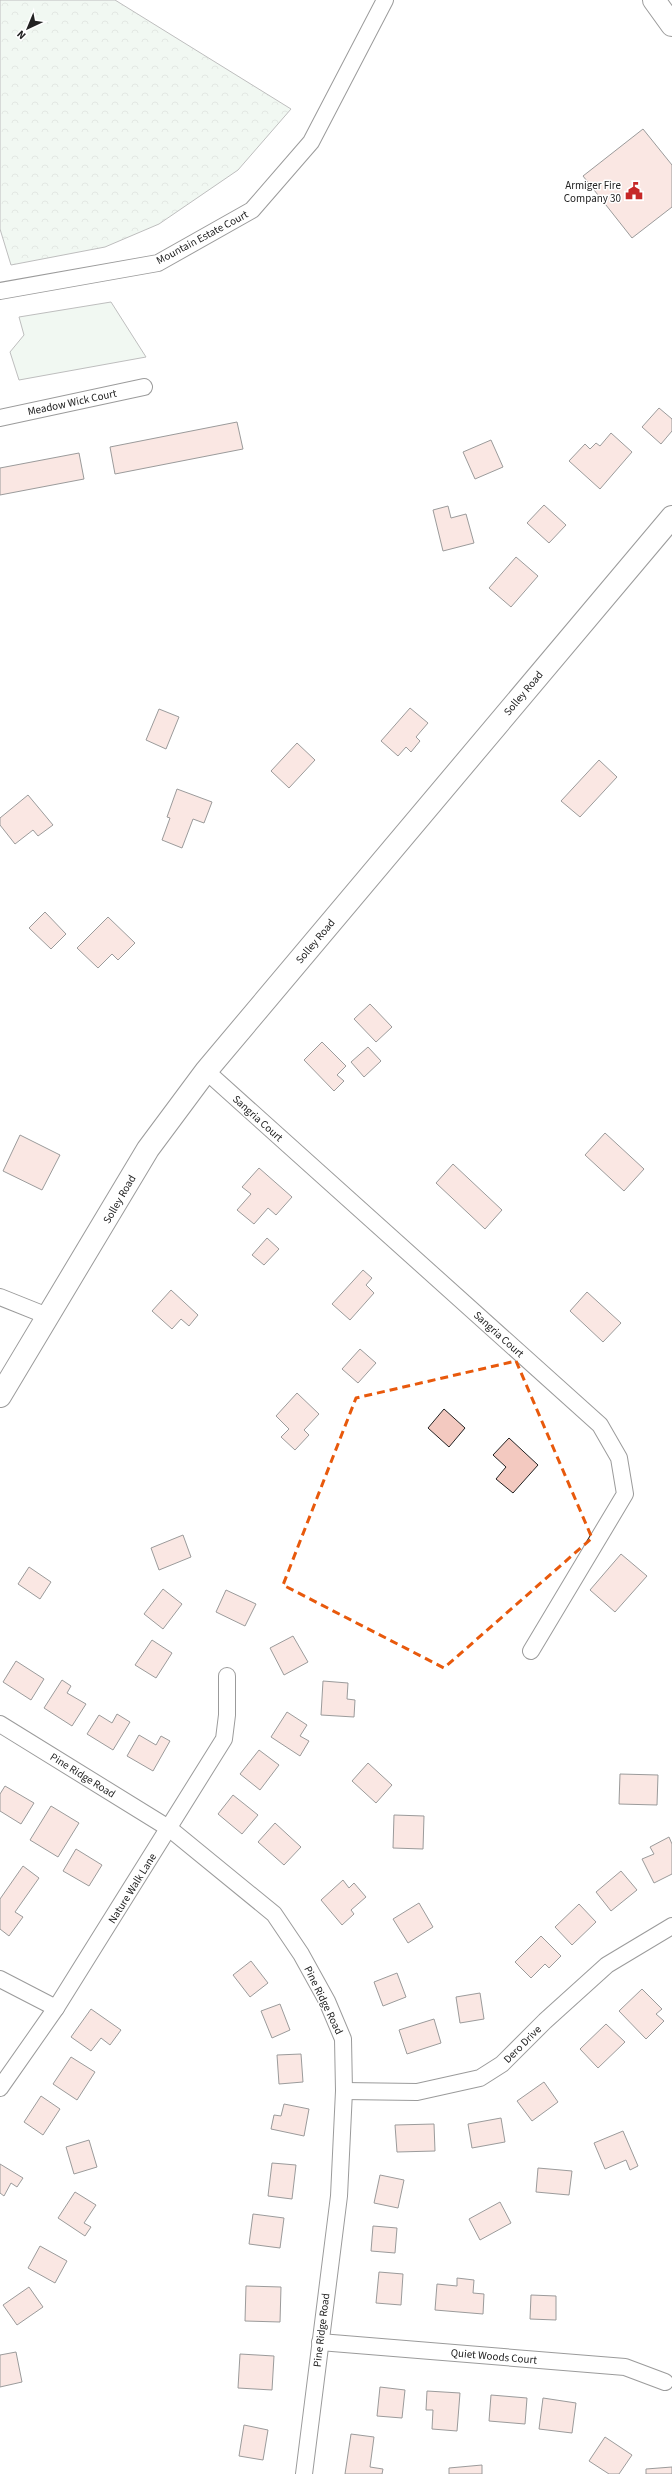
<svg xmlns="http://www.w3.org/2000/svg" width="672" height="2474" viewBox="0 0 672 2474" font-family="'Source Sans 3',sans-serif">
  <defs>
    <pattern id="forest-crowns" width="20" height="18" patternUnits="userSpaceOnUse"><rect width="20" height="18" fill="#e0efe3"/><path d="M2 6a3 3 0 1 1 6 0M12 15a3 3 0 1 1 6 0" fill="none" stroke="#c0cdc2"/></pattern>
  </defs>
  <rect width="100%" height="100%" fill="#fff"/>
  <path fill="#e0efe3" stroke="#6f6f6f" d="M111,302L146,357L19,380L10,352L24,335L19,317Z"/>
  <path fill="url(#forest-crowns)" stroke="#6f6f6f" d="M0,0H115L291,109L238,170L159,224L105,247L11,265L0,229Z"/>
  <g fill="#f3c9c0" stroke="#222">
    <path d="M643,129L672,165V207L632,238L583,176Z"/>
    <path d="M659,408L672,419V431L661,444L642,427Z"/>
    <path d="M237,422L243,449L115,474L110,447Z"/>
    <path d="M611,433L632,452L600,489L569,461L585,444L590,449L596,443L600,446Z"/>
    <path d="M491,440L503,467L475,479L463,452Z"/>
    <path d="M79,453L84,479L0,495V468Z"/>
    <path d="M544,505L566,525L549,543L527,523Z"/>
    <path d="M448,506L451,518L466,514L474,543L443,551L433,510Z"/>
    <path d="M516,557L538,576L511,607L489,588Z"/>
    <path d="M410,708L428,723L416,737L420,741L411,752L406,747L398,756L381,741Z"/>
    <path d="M159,709L179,717L166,749L146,740Z"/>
    <path d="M297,743L315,760L289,788L271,771Z"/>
    <path d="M599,760L617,777L580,817L561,801Z"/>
    <path d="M177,789L212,802L204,823L193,819L182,848L162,840L170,818L167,817Z"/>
    <path d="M28,795L53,825L38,836L33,830L15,844L0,825V818Z"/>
    <path d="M45,912L66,934L51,949L29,928Z"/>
    <path d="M108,917L135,943L118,960L112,954L98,968L77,948Z"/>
    <path d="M370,1004L392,1027L376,1042L354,1019Z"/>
    <path d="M322,1042L346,1066L337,1075L344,1081L334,1091L304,1060Z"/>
    <path d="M368,1047L381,1061L364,1077L351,1062Z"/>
    <path d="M605,1133L644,1169L624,1191L585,1155Z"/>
    <path d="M20,1135L60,1155L42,1190L3,1171Z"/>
    <path d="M453,1164L502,1210L485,1229L436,1183Z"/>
    <path d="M259,1168L292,1197L276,1215L268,1208L254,1224L237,1210L251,1194L242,1187Z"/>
    <path d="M267,1238L279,1249L264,1265L252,1255Z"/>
    <path d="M363,1270L372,1278L366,1285L374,1293L350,1320L332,1304Z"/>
    <path d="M171,1290L198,1315L189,1326L181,1319L172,1329L152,1311Z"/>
    <path d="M587,1292L621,1323L603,1342L570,1311Z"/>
    <path d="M360,1349L376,1363L358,1383L342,1369Z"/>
    <path d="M297,1393L319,1414L304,1430L309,1435L295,1450L281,1437L289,1429L276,1416Z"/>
    <path d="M444,1409L465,1428L449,1447L428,1428Z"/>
    <path d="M509,1438L538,1465L513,1493L496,1479L506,1467L493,1455Z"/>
    <path d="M183,1535L191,1557L159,1570L151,1548Z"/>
    <path d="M621,1554L647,1576L615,1612L590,1590Z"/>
    <path d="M29,1567L51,1582L40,1599L18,1584Z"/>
    <path d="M163,1589L182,1604L163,1629L144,1614Z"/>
    <path d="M226,1590L256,1604L245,1626L216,1612Z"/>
    <path d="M293,1636L308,1662L284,1675L270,1648Z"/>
    <path d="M152,1640L172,1653L156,1678L135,1665Z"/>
    <path d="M16,1661L44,1679L31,1700L3,1682Z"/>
    <path d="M62,1680L71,1686L67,1693L86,1704L72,1726L44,1708Z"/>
    <path d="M323,1681L348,1683L347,1699L355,1700L354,1717L321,1715Z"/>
    <path d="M287,1712L307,1725L300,1736L309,1741L300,1756L271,1737Z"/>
    <path d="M117,1714L130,1722L113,1750L87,1734L99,1715L112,1723Z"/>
    <path d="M139,1735L156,1745L161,1736L170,1741L153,1771L127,1756Z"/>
    <path d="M259,1750L279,1765L260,1790L240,1774Z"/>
    <path d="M368,1763L392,1785L376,1803L352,1781Z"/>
    <path d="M620,1774L658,1775L657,1805L619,1804Z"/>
    <path d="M5,1786L34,1803L21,1824L0,1811V1794Z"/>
    <path d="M233,1795L258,1815L242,1834L218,1814Z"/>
    <path d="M51,1806L79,1823L58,1857L30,1840Z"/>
    <path d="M394,1815L424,1816L423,1849L393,1848Z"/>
    <path d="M275,1823L301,1847L284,1865L258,1842Z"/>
    <path d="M669,1837L672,1844V1874L654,1883L642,1859L654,1854L650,1847Z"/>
    <path d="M76,1849L102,1865L89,1886L63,1871Z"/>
    <path d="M23,1866L39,1878L15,1912L23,1917L9,1936L0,1929V1899Z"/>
    <path d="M621,1871L637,1890L611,1911L596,1892Z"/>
    <path d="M343,1880L349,1888L354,1883L366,1897L351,1910L354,1914L342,1925L321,1900Z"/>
    <path d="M419,1903L433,1927L408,1943L393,1919Z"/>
    <path d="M579,1904L596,1922L572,1945L555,1927Z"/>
    <path d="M541,1936L561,1956L549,1968L545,1964L531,1978L515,1962Z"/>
    <path d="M251,1961L268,1983L250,1997L233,1975Z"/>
    <path d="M397,1973L406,1997L383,2006L374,1982Z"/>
    <path d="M642,1989L662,2009L656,2014L664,2021L646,2039L619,2011Z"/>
    <path d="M480,1993L484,2019L460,2023L456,1997Z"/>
    <path d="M280,2004L290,2030L272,2038L261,2011Z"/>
    <path d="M91,2009L121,2030L110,2045L101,2038L91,2051L71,2037Z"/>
    <path d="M434,2019L441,2043L407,2054L399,2030Z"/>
    <path d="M606,2024L625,2042L598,2068L580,2049Z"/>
    <path d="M301,2054L303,2082L279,2084L277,2055Z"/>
    <path d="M71,2057L95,2072L77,2100L53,2084Z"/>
    <path d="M544,2082L558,2102L532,2121L517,2101Z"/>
    <path d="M41,2096L60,2109L43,2135L24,2122Z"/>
    <path d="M284,2104L309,2109L304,2136L271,2129L274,2115L281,2116Z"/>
    <path d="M501,2118L505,2142L472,2148L468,2124Z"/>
    <path d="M434,2124L435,2151L397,2152L395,2125Z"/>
    <path d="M623,2131L638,2166L630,2170L626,2160L605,2169L594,2143Z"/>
    <path d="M89,2140L97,2167L74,2174L66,2147Z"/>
    <path d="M272,2163L296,2165L292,2199L268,2196Z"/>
    <path d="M0,2164L23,2178L17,2187L11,2183L4,2196L0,2193Z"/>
    <path d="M538,2168L572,2171L569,2195L536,2192Z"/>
    <path d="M380,2175L404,2180L398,2208L374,2203Z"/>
    <path d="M75,2192L96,2205L84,2223L91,2227L85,2236L58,2218Z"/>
    <path d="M500,2202L511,2223L480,2240L469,2219Z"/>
    <path d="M253,2214L284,2218L280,2248L249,2244Z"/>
    <path d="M373,2226L397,2228L395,2253L371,2251Z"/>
    <path d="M40,2246L67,2261L55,2283L28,2268Z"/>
    <path d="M379,2272L403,2274L401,2305L376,2303Z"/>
    <path d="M457,2278L474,2280L473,2293L484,2294L483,2314L435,2310L437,2284L457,2286Z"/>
    <path d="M246,2286L281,2287L280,2322L245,2321Z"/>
    <path d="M29,2287L43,2307L17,2325L3,2305Z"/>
    <path d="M531,2295L556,2296V2320L530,2319Z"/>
    <path d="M16,2352L22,2382L0,2387V2355Z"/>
    <path d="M240,2354L274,2356L272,2390L238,2388Z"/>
    <path d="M380,2387L405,2390L402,2418L377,2416Z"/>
    <path d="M427,2391L460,2393L457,2431L432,2429L433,2410H426Z"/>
    <path d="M491,2395L527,2398L525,2424L489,2421Z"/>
    <path d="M543,2398L576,2403L572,2433L539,2429Z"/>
    <path d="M244,2425L268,2430L263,2460L239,2456Z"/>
    <path d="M351,2434L374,2437L370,2467L383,2469L382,2474H345Z"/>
    <path d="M605,2437L632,2455L619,2474H609L589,2461Z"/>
    <path d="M482,2465V2474H449V2468Z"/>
    <path d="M672,2467V2474H646V2469Z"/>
  </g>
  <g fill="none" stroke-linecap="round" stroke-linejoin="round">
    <g stroke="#222" stroke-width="18">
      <g id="minor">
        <path d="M0,291L158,263L252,210L311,142L385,0"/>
        <path d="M0,418L144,387"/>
        <path d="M206,1071L600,1425L619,1458L625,1494L531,1651"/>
        <path d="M0,1297L50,1317"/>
        <path d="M0,1724L170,1829L274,1914L301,1954L327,2001L343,2039L344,2091L339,2196L304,2474"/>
        <path d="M0,1979L56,2008"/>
        <path d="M0,2088L56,2008L224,1739L227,1715V1676"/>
        <path d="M344,2091L417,2092L480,2078L502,2064L545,2021L607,1965L672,1926"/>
        <path d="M320,2342L625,2367L665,2382"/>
      </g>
    </g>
    <g stroke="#222" stroke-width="24">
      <g id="secondary">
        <path d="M654,0L672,25"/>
        <path d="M0,1396L148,1149L206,1071L672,517"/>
      </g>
    </g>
    <use href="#minor" stroke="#fff" stroke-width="16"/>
    <use href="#secondary" stroke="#fff" stroke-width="22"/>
  </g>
  <path d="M0 0H672V2474H0ZM516,1361L592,1538L444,1668L283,1585L356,1398Z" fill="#fff" fill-opacity=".55" fill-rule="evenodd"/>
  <path fill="none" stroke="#e8590c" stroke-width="3" stroke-dasharray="8 5" stroke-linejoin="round" d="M516,1361L592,1538L444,1668L283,1585L356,1398Z"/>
  <defs>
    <g id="civic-bare" transform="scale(1.38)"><path d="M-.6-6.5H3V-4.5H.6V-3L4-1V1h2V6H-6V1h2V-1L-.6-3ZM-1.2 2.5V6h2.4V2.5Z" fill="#c62828" stroke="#fff" stroke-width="2.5" paint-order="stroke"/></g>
  </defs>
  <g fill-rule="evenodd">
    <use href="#civic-bare" x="634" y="191"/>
  </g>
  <g text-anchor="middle" stroke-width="3" stroke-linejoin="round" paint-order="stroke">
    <g font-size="11" fill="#222" stroke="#fff" text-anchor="end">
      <text x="621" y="189">Armiger Fire<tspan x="621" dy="13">Company 30</tspan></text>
    </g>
    <g font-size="11" fill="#222" stroke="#fff">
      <text transform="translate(202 237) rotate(-28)" y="4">Mountain Estate Court</text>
      <text transform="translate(72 402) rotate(-12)" y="4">Meadow Wick Court</text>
      <text transform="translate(523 693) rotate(-50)" y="4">Solley Road</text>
      <text transform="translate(315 941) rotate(-50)" y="4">Solley Road</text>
      <text transform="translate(258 1118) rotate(42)" y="4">Sangria Court</text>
      <text transform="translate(119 1199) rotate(-60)" y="4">Solley Road</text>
      <text transform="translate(499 1334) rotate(42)" y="4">Sangria Court</text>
      <text transform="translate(83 1775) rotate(32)" y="4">Pine Ridge Road</text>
      <text transform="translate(132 1888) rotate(-58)" y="4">Nature Walk Lane</text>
      <text transform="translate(324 2000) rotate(64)" y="4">Pine Ridge Road</text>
      <text transform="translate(522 2044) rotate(-45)" y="4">Dero Drive</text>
      <text transform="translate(321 2330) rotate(-83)" y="4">Pine Ridge Road</text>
      <text transform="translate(494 2356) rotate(5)" y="4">Quiet Woods Court</text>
    </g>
  </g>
  <g transform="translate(28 28) rotate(224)" stroke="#ffffff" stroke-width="3" paint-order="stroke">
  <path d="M0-3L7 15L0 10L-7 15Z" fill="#222222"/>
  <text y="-6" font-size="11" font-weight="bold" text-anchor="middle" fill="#222222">N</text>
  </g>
</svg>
